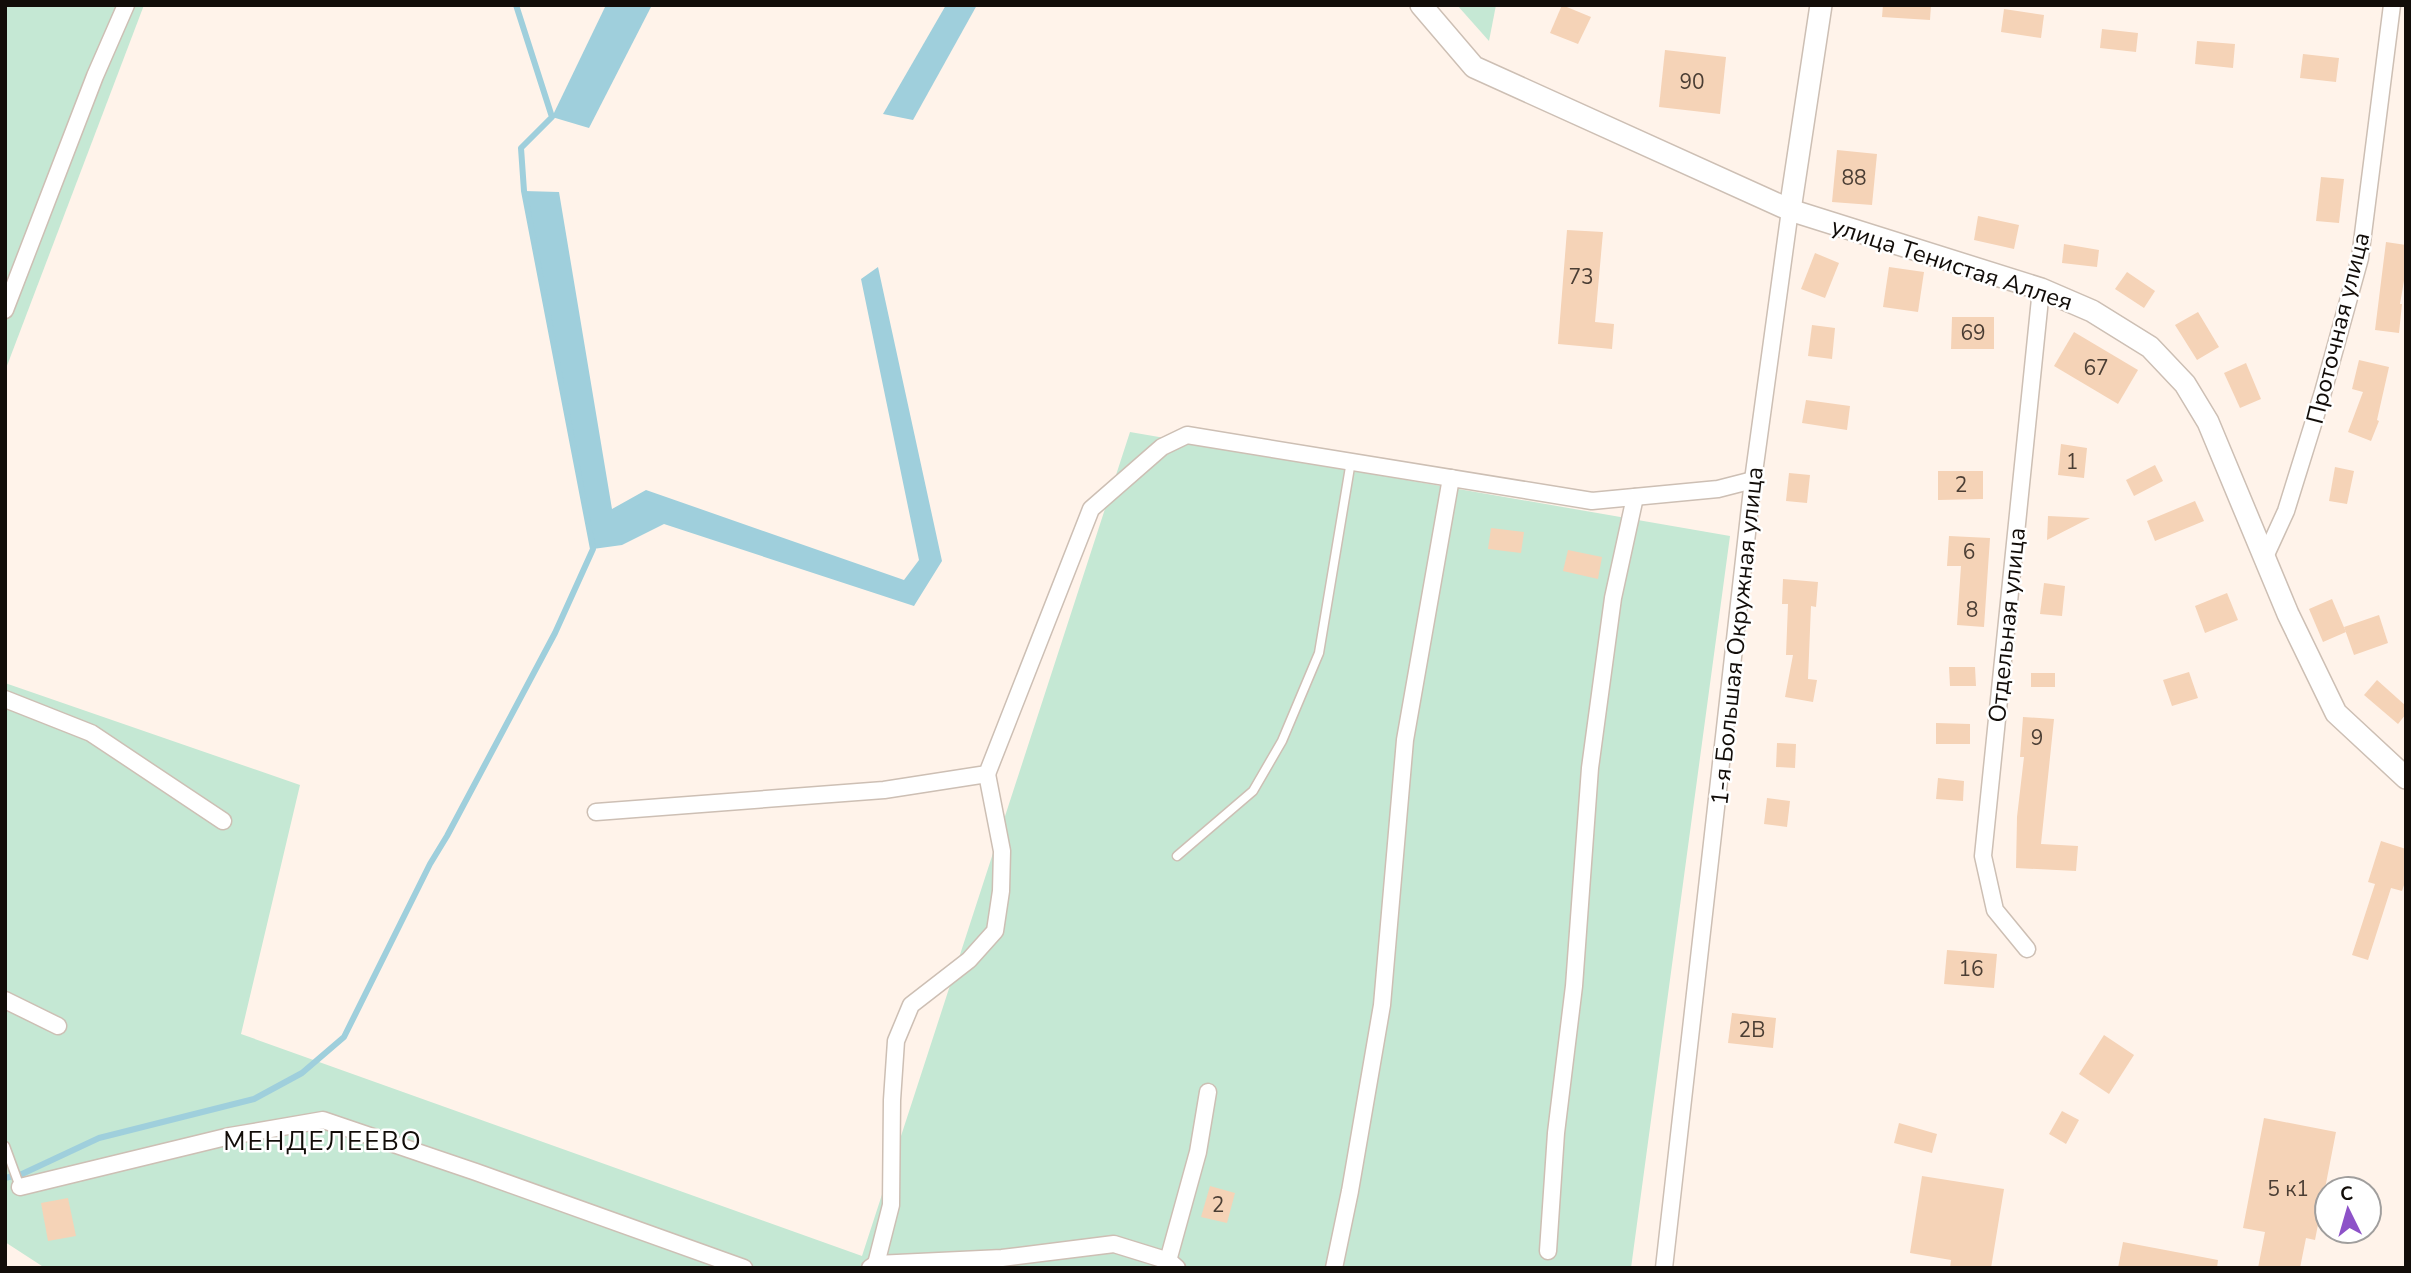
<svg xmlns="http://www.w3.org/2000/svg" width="2411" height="1273" viewBox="0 0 2411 1273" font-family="'Nunito Sans',sans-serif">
  <rect width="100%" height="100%" fill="#fff3ea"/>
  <g fill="#c5e8d4">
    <path d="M5,5H144L5,371Z"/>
    <path d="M1457,5H1496L1489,41Z"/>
    <path d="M1130,432L1730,536L1631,1268H45L5,1242V683L300,785L241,1034L862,1256Z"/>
  </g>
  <g fill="#9fcfdc">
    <path d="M606,5H652L589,128L552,117Z"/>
    <path d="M946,5H977L913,120L883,114Z"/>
    <path d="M524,191L559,192L612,509L646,490L904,580L919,560L861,279L878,267L942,561L914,606L664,524L622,545L593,549Z"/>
  </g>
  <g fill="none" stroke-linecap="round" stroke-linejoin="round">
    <path stroke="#9fcfdc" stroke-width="6" d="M5,1178L22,1174L99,1138L254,1099L302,1073L344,1037L430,864L447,836L555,633L593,549L524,191L521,148L552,117L516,5"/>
  </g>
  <g fill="#f5d3b7">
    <path d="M1562,5L1591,17L1578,44L1550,33Z"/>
    <path d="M1883,5H1931L1930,20L1882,17Z"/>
    <path d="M2004,9L2044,15L2041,38L2001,32Z"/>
    <path d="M2102,29L2138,33L2136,52L2100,48Z"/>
    <path d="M2197,41L2235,44L2233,68L2195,64Z"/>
    <path d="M1665,50L1726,57L1720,114L1659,107Z"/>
    <path d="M2303,54L2339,58L2336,82L2300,78Z"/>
    <path d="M1837,150L1877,154L1872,205L1832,202Z"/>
    <path d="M2321,177L2344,179L2339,223L2316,221Z"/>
    <path d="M1978,216L2019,225L2014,249L1974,240Z"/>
    <path d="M1567,230L1603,232L1595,322L1614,324L1612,349L1558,344Z"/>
    <path d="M2386,242L2406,245V269L2400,304H2402L2399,333L2375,330Z"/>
    <path d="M2064,244L2099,250L2097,267L2062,263Z"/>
    <path d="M1815,253L1839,263L1825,298L1801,289Z"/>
    <path d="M1889,267L1924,272L1918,312L1883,307Z"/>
    <path d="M2127,272L2155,291L2144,308L2115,289Z"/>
    <path d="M2198,312L2219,347L2197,360L2175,325Z"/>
    <path d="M1952,317H1994V349H1951Z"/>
    <path d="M1812,325L1835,328L1832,359L1808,356Z"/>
    <path d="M2074,332L2138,370L2118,404L2054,366Z"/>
    <path d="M2359,360L2389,367L2377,420L2379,421L2371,441L2348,432L2363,392L2352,389Z"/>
    <path d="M2246,363L2261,399L2240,408L2224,373Z"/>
    <path d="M1806,400L1850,406L1847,430L1802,423Z"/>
    <path d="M2061,444L2087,448L2084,478L2058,475Z"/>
    <path d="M2155,465L2163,481L2134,496L2126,480Z"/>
    <path d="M2335,467L2354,471L2347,504L2329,501Z"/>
    <path d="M1938,471H1983V499L1938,500Z"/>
    <path d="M1789,473L1810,475L1807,503L1786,501Z"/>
    <path d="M2195,501L2204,521L2155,541L2147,521Z"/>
    <path d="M2048,516L2090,518L2047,540Z"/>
    <path d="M1491,528L1524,532L1521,553L1488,549Z"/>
    <path d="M1949,536L1990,538L1984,627L1957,625L1961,566H1947Z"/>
    <path d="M1568,550L1602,557L1598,579L1563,571Z"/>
    <path d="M1783,579L1818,582L1816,607L1811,606L1808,679L1817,680L1813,702L1785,697L1793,655H1786L1788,604H1782Z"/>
    <path d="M2044,583L2065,586L2062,616L2040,614Z"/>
    <path d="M2227,593L2238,620L2205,633L2195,606Z"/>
    <path d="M2332,599L2346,632L2323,642L2309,609Z"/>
    <path d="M2379,615L2388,643L2354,655L2344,627Z"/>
    <path d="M1949,667H1975L1976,686H1950Z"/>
    <path d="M2189,672L2198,698L2172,706L2163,680Z"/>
    <rect x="2031" y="673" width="24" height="14"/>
    <path d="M2377,680L2406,706V714L2398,724L2364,695Z"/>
    <path d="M2023,717L2054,719L2041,844L2078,846L2076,871L2016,868L2017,817L2024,757H2020Z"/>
    <path d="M1936,723L1970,724V744H1936Z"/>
    <path d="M1777,743L1796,744L1795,768L1776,767Z"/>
    <path d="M1938,778L1964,781L1963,801L1936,799Z"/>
    <path d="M1767,798L1790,801L1787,827L1764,824Z"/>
    <path d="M2381,841L2406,849V879L2402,891L2391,888L2368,960L2352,955L2375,884L2368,882Z"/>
    <path d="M1947,950L1997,954L1994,988L1944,984Z"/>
    <path d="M1732,1013L1776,1018L1773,1048L1728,1043Z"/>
    <path d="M2104,1035L2134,1055L2109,1094L2079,1074Z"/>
    <path d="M2062,1111L2079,1120L2066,1144L2049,1134Z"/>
    <path d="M2264,1118L2336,1132L2315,1240L2306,1238L2300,1268H2258L2265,1232L2243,1228Z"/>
    <path d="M1899,1123L1937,1134L1932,1153L1894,1143Z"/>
    <path d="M1922,1176L2004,1189L1991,1268H1950L1951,1260L1910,1253Z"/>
    <path d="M1210,1186L1235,1193L1227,1223L1201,1217Z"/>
    <path d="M68,1198L76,1236L48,1241L41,1203Z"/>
    <path d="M2123,1242L2218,1260L2217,1268H2118Z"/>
  </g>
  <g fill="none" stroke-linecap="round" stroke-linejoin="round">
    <g stroke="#cdbfb4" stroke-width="11">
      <g id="lane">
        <path d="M1177,856L1253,791L1282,741L1319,653L1351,461"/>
        <path d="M5,1146L20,1187"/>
      </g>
    </g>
    <g stroke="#cdbfb4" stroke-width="19">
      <g id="street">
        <path d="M5,310L95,76L126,5"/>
        <path d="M2264,559L2286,511L2323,392L2360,258L2392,5"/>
        <path d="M5,699L91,733L223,821"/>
        <path d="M596,812L884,790L987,774L1091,509L1162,447L1187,435L1592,501L1718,489L1753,480"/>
        <path d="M2027,949L1995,910L1983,856L2041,289"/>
        <path d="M5,1000L58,1026"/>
        <path d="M20,1187L230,1136L323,1120L476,1172L744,1268"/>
        <path d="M1548,1251L1556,1133L1574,986L1590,768L1613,598L1635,497"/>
        <path d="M870,1268L876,1264L1002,1258L1114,1244L1169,1261L1177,1268"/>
        <path d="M877,1268L876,1264L891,1205L892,1100L896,1041L911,1005L969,960L995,931L1001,891L1002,851L987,774"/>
        <path d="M1166,1268L1198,1152L1208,1092"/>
        <path d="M1334,1268L1350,1191L1382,1005L1405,740L1451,478"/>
        <path d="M1664,1268L1753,480L1790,210"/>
      </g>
    </g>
    <g stroke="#cdbfb4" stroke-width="24">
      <g id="secondary">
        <path d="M1421,5L1474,67L1790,210L2041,289L2092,311L2150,347L2185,384L2208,422L2288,614L2336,713L2406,778"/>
        <path d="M1790,210L1821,5"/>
      </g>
    </g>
    <use href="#lane" stroke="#fff" stroke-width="8"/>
    <use href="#street" stroke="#fff" stroke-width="16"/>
    <use href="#secondary" stroke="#fff" stroke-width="21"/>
  </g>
  <g text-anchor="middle" stroke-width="5" stroke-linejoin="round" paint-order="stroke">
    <g font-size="21" fill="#4b3e34">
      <text x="1692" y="89">90</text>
      <text x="1854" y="185">88</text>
      <text x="1581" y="284">73</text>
      <text x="1973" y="340">69</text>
      <text x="2096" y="375">67</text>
      <text x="2072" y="469">1</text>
      <text x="1961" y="492">2</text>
      <text x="1969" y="559">6</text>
      <text x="1972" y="617">8</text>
      <text x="2037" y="745">9</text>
      <text x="1971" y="976">16</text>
      <text x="1752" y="1037">2В</text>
      <text x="2288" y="1196">5 к1</text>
      <text x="1218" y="1212">2</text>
    </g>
    <g font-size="24" fill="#120d09" stroke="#fff">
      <text transform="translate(1952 264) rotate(18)" y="8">улица Тенистая Аллея</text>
      <text transform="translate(2338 328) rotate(-76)" y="8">Проточная улица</text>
      <text transform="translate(2007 625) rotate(-84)" y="8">Отдельная улица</text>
      <text transform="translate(1737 636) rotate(-84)" y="8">1-я Большая Окружная улица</text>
    </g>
    <g font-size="26" letter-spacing="2" fill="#120d09" stroke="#fff">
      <text x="323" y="1150">МЕНДЕЛЕЕВО</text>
    </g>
  </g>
  <rect width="2411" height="1273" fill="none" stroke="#120d09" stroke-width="14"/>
  <g transform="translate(2348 1210) rotate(355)"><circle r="33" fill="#ffffff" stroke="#a09e9d" stroke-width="2"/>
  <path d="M0-5L12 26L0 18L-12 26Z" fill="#8d52c8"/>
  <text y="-10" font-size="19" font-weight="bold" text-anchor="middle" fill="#120d09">С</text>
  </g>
</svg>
